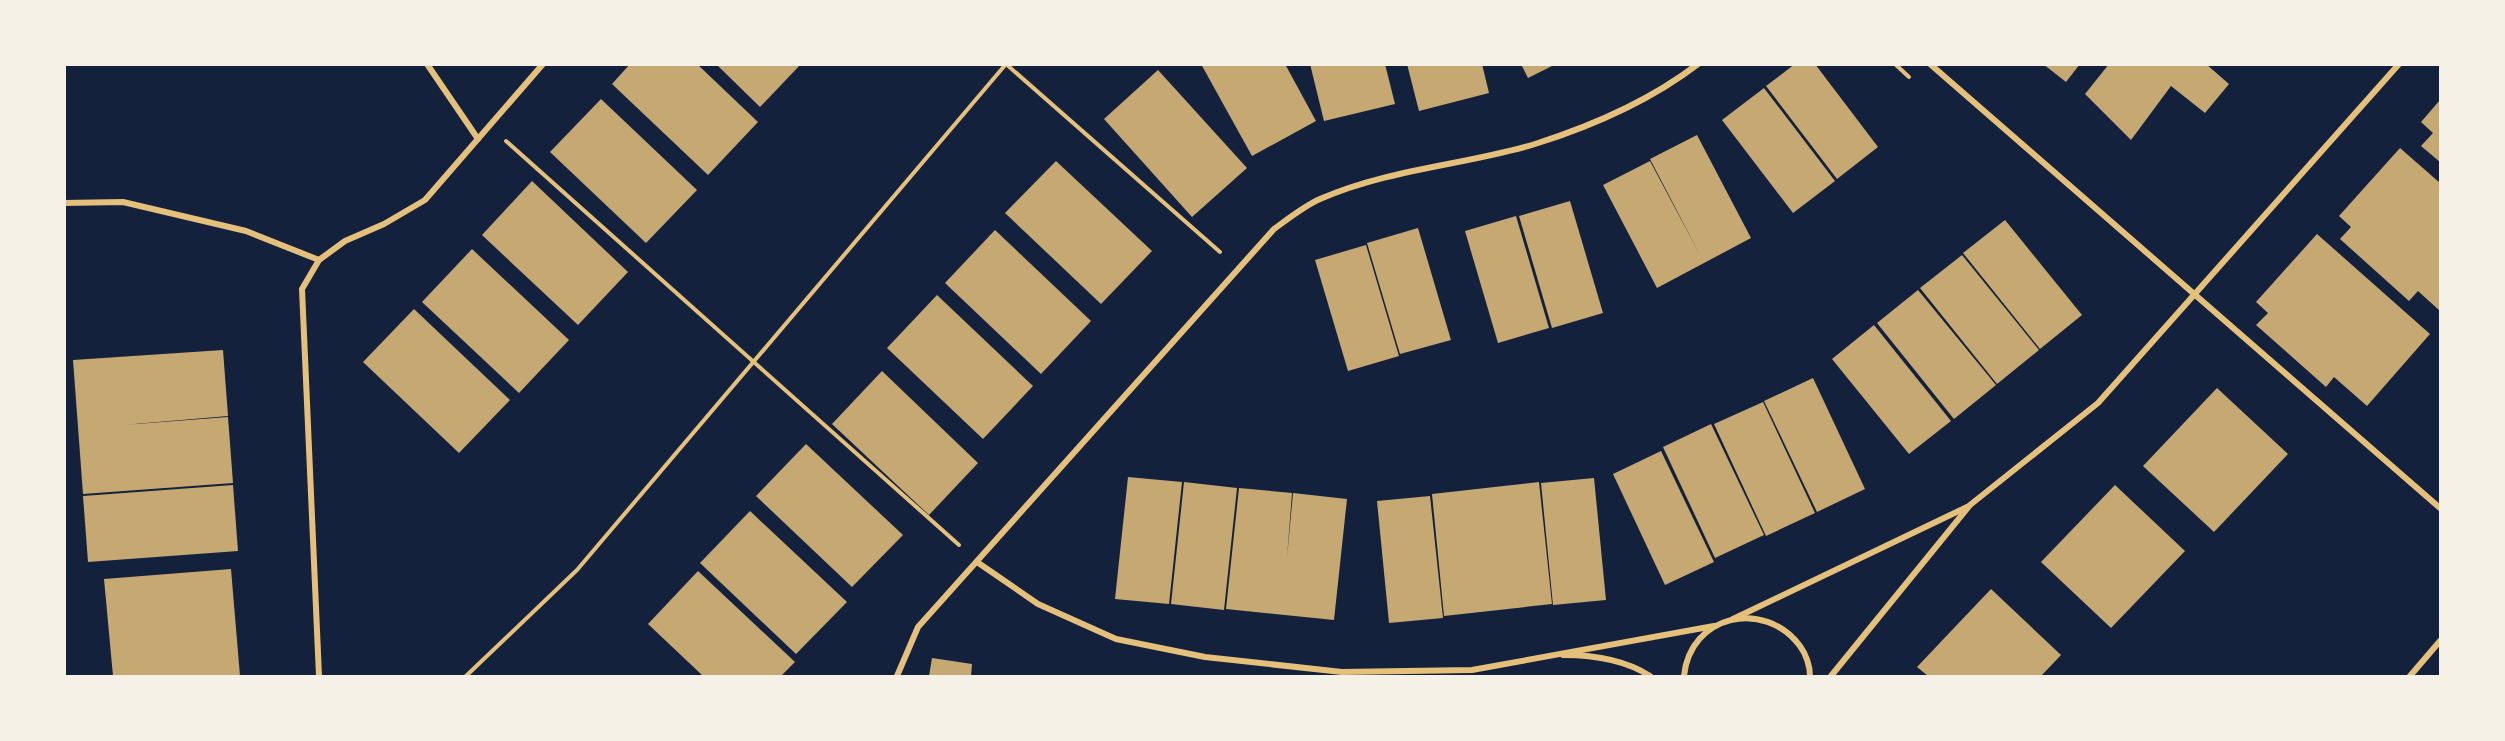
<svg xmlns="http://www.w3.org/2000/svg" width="2505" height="741" viewBox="0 0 2505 741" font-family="'Roboto Condensed',sans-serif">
  <rect width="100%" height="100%" fill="#14213d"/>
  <g fill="#c6a872">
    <path d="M630,64H697L758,122L708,175L612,84Z"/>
    <path d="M716,64H801L760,107Z"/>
    <path d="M1201,64H1285L1316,121L1252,156Z"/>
    <path d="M1310,64H1385L1395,104L1324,121Z"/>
    <path d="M1407,64H1482L1489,93L1419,111Z"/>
    <path d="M1521,64H1556L1528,78Z"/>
    <path d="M1795,64H1815L1878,147L1837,179L1766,86Z"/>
    <path d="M2043,64H2080L2066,82Z"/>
    <path d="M2109,64H2206L2229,84L2205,113L2171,86L2131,140L2085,94Z"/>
    <path d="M1158,70L1247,168L1192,217L1104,119Z"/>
    <path d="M1764,88L1835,181L1793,213L1722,120Z"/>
    <path d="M601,99L697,190L646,243L550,152Z"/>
    <path d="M2440,100V162L2421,146L2433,133L2421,122Z"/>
    <path d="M1697,135L1751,238L1657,288L1603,185L1650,161L1700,255L1650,159Z"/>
    <path d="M2400,148L2440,183V311L2418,291L2409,301L2340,239L2351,227L2339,216Z"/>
    <path d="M1056,161L1152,251L1101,304L1005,213Z"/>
    <path d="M532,181L628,272L578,325L482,235Z"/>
    <path d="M1570,201L1603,313L1552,328L1519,216Z"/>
    <path d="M1516,216L1549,328L1498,343L1465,231Z"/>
    <path d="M2005,220L2082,315L2040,349L1963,253Z"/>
    <path d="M1418,228L1451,340L1400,354L1367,243Z"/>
    <path d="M995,230L1091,321L1041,374L945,283Z"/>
    <path d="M2317,234L2430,334L2367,406L2334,377L2326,387L2256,325L2268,313L2256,302Z"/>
    <path d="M1366,245L1399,356L1348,371L1315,260Z"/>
    <path d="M472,249L569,340L519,393L422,302Z"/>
    <path d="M1962,255L2039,350L1997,384L1920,288Z"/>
    <path d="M1918,290L1996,385L1954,419L1877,323Z"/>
    <path d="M937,295L1033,386L983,439L887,348Z"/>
    <path d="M414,309L510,400L459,453L363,362Z"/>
    <path d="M1874,325L1951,421L1909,454L1832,359Z"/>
    <path d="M223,350L228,416L123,425L228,417L233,483L83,494L73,360Z"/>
    <path d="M882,371L978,463L929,515L832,424Z"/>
    <path d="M1813,378L1865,489L1817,512L1764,401Z"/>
    <path d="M2217,388L2288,454L2214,532L2143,466Z"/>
    <path d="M1763,402L1815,513L1766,536L1714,424Z"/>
    <path d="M1711,424L1764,535L1715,558L1663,447Z"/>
    <path d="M806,444L903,535L852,587L756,496Z"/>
    <path d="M1661,451L1714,562L1665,585L1613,474Z"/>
    <path d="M1128,477L1182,482L1169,604L1115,599Z"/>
    <path d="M1594,478L1606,600L1553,605L1541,483Z"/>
    <path d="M1184,482L1237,488L1224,610L1171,604Z"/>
    <path d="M1539,482L1552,604L1444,616L1432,494Z"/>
    <path d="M233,485L238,551L88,562L83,496Z"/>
    <path d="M2115,485L2185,551L2111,628L2041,562Z"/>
    <path d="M1239,488L1292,493L1287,558L1293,493L1347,499L1334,620L1226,609Z"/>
    <path d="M1430,496L1443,618L1389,623L1377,501Z"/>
    <path d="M750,511L847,602L796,654L700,563Z"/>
    <path d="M231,569L240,676H113L104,579Z"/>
    <path d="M698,571L795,662L781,676H703L648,624Z"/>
    <path d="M1991,589L2061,655L2041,676H1928L1917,667Z"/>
    <path d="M932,658L972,664L971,676H929Z"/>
  </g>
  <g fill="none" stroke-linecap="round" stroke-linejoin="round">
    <g stroke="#e5c07b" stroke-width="4">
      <path d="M1006,64L1220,252"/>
      <path d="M1895,64L1909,77"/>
      <path d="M506,141L959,545"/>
      <path d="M466,676L577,570L1006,64"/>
    </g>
    <g stroke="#e5c07b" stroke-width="6">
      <path d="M427,64L478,139"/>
      <path d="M1930,64L2440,508"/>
      <path d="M64,203L123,202L246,231L319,260"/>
      <path d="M977,562L1038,604L1116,639L1205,657L1342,672L1472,670L1714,626"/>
      <path d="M1733,619L1967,507"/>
      <path d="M1563,655C1593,655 1624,659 1650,676"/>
      <path d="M319,676L302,289L319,260L345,241L384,224L425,200L543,64"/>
      <path d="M897,676L918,627L1274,229C1288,219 1304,206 1320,199C1388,169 1465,165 1535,144C1592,126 1651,100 1698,64"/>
      <path d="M1684,676C1690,615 1764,598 1800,646C1806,654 1810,666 1810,676"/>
      <path d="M1831,676L1970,505L2098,403L2399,64"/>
      <path d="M2410,676L2440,641"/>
    </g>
  </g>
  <rect width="2505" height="741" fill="none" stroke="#f6f1e7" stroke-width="132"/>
</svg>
